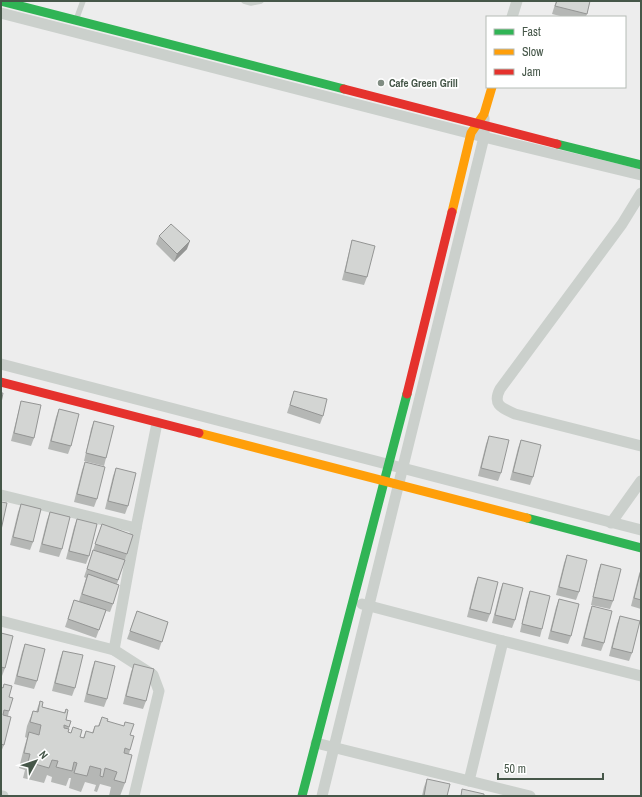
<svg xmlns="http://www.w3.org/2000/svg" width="642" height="797" viewBox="0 0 642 797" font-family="'Archivo Narrow',sans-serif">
  <rect width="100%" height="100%" fill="#ededed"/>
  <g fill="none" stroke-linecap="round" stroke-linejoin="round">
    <g stroke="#cbd0cc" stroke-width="5.5">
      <path d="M244,1L251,3L261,1"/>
      <path d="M76,20L83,1"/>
    </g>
    <g stroke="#cbd0cc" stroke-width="11">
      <path d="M1,13L484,137L641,175"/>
      <path d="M512,17L517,1"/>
      <path d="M641,193L622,224L500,389C492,405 502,408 515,414L641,446"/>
      <path d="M1,364L641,530"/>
      <path d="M1,495L136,528"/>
      <path d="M611,523L641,481"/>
      <path d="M362,604L503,641"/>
      <path d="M1,621L114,650L153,675L159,691L134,796"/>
      <path d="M114,650L136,528L157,423"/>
      <path d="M316,743L530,796"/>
      <path d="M469,781L503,641L641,676"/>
      <path d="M1,796H3"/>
      <path d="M322,796L484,137V118"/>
    </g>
    <g stroke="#30b455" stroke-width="9">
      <path d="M1,1L344,89"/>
      <path d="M557,144L641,165"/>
      <path d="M527,518L641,548"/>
      <path d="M302,796L407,394"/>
    </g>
    <g stroke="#ff9f0a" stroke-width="9">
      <path d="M452,212L471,133L484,114L492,87"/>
      <path d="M199,433L527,518"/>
    </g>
    <g stroke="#e5322d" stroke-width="9">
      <path d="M344,89L557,144"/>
      <path d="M1,382L199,433"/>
      <path d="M407,394L452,212"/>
    </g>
  </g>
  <g fill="#b5b7b5">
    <path d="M556,1H590L586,17H564L552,14Z"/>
    <path d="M159,236L187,249L174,262L156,244Z"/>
    <path d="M352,240L367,277L364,285L342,280Z"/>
    <path d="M294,391L323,416L320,424L287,413Z"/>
    <path d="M21,401L34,438L31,446L11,441Z"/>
    <path d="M59,409L71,446L68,454L48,449L56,417Z"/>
    <path d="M94,421L106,458L104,466L84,461L91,429Z"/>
    <path d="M489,436L501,473L498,481L478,476L486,444Z"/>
    <path d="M521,440L533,477L530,485L510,480L518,448Z"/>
    <path d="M85,462L97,499L94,507L74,502L82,470Z"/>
    <path d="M116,468L128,506L125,514L105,509L113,476Z"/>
    <path d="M21,504L33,542L30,550L10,545L18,512Z"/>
    <path d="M50,512L62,549L59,557L39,552L47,520Z"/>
    <path d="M77,519L89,556L86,564L66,559L74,527Z"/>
    <path d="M102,524L133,535L117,584L113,604L110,612L106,611L96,638L65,627L74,600L79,601L86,578L84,577Z"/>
    <path d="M567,555L579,592L576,600L556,595L564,563Z"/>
    <path d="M601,564L613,601L610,609L591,605L598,572Z"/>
    <path d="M641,569V609L631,606L639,574Z"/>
    <path d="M478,577L490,614L487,622L467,617L475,585Z"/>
    <path d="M503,583L515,620L512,628L492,623L500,591Z"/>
    <path d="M530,591L542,629L540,637L520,632L527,599Z"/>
    <path d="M559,599L571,636L568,644L548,639L556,607Z"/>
    <path d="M592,606L604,643L601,651L581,646L589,614Z"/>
    <path d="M137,611L168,622L159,650L127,639Z"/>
    <path d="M620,616L632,653L629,661L609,656L617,624Z"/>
    <path d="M1,633L5,668L2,676L1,675Z"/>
    <path d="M25,644L37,681L34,689L14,684L22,652Z"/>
    <path d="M63,651L75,688L72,696L52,691L60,659Z"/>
    <path d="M95,661L107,699L104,707L84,702L92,669Z"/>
    <path d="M134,664L146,701L143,709L123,704L131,672Z"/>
    <path d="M1,687L9,697V711L8,716L4,745L1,752Z"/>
    <path d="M40,701L42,707L64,713L66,709V720L71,721L68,732L71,733L73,727L80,737L83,738L86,731L92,733L95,726H98L102,717L130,735V750L129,754L125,783L120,796H109L111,787L100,784L97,792L94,791L96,785L85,782L81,792L69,788L71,778H69L66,786L51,782L52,777L47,775L44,783L23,778L25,770L19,768L24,748L27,738L25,737L27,726L33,711L36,712Z"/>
    <path d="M427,779L447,796H422L424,787Z"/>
  </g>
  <path fill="#949594" d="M190,241L187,249L174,262L177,254Z"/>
  <g fill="#d3d5d3" stroke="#949594">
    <path d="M557,1H590L587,14L555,6Z"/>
    <path d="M171,224L190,241L177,254L159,236Z"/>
    <path d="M352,240L375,246L367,277L345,272Z"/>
    <path d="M294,391L327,399L323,416L290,405Z"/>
    <path d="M1,393H3L1,403Z"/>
    <path d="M21,401L41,405L34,438L14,433Z"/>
    <path d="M59,409L79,414L71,446L51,441Z"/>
    <path d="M94,421L114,426L106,458L86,453Z"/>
    <path d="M489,436L509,440L501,473L481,468Z"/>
    <path d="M521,440L541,445L533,477L513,472Z"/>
    <path d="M85,462L105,467L97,499L77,494Z"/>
    <path d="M116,468L136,473L128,506L108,501Z"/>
    <path d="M1,502L7,503L1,530Z"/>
    <path d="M21,504L41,509L33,542L13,537Z"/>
    <path d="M50,512L70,517L62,549L42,544Z"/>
    <path d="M77,519L97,524L89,556L69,551Z"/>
    <path d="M102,524L133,535L127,554L95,544Z"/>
    <path d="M93,550L125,560L118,580L87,569Z"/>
    <path d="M567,555L587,560L579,592L559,587Z"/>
    <path d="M601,564L621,569L613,601L593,597Z"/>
    <path d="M641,570V600L634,598Z"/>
    <path d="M88,574L119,585L113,604L82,594Z"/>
    <path d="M478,577L498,582L490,614L470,609Z"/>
    <path d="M503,583L523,588L515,620L495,615Z"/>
    <path d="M530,591L550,596L542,629L522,624Z"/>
    <path d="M559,599L579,604L571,636L551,631Z"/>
    <path d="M74,600L106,610L99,630L68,619Z"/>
    <path d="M592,606L612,611L604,643L584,638Z"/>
    <path d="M137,611L168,622L162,642L130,631Z"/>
    <path d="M620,616L640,621L632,653L612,648Z"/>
    <path d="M1,633L13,636L5,668L1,667Z"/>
    <path d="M25,644L45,649L37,681L17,676Z"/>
    <path d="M63,651L83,655L75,688L55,683Z"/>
    <path d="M95,661L115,666L107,699L87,694Z"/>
    <path d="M134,664L154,669L146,701L126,696Z"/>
    <path d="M4,684L12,686L9,697L13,698L9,711L4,710L3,715L11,717L4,745L1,744V687L3,688Z"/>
    <path d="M40,701L43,702L42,707L65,713L66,709L68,710L66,720L71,721L69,727L64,725V728L69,729L68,732L71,733L73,727L82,730L80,737L84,738L86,731L93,733L95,726H99L102,717L108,719L107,721L124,726L125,722L134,724L130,735L134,736L130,750L125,748L124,753L132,755L125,783L114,780L117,772L105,768L103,777L100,776L101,769L90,766L87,776L74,773L77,763L74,762L72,771L56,767L58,761L52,760L49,768L28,762L30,754L24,753L29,732L39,735L41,725L30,722L33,711L38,712Z"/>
    <path d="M427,779L450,784L447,796H424Z"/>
    <path d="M462,789L484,794V796H461Z"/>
  </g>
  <circle fill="#808c82" stroke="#fff" stroke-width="1.5" cx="381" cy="83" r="4"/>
  <g text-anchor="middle" stroke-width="3.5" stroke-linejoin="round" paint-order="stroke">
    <g font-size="11" font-weight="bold" fill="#465749" stroke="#fff" text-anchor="start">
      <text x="389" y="87">Cafe Green Grill</text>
    </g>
  </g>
  <rect width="642" height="797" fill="none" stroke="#465749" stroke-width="4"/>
  <rect x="486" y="16" width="140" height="72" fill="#ffffff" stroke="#b5bcb6"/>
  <rect x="494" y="29" width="20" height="6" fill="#30b455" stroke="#b5bcb6"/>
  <text x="522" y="36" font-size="12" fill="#465749">Fast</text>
  <rect x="494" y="49" width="20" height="6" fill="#ff9f0a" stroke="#b5bcb6"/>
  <text x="522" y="56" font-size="12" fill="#465749">Slow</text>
  <rect x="494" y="69" width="20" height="6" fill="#e5322d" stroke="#b5bcb6"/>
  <text x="522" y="76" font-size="12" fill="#465749">Jam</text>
  <g transform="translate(36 761) rotate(50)" stroke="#ffffff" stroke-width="3" paint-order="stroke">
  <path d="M0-3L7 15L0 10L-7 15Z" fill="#465749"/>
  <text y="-6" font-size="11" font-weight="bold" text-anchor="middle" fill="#465749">N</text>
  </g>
  <path d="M498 773v6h105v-6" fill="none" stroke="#465749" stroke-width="2"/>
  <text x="504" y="773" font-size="12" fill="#465749" stroke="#ffffff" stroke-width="3" paint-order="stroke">50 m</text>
</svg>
